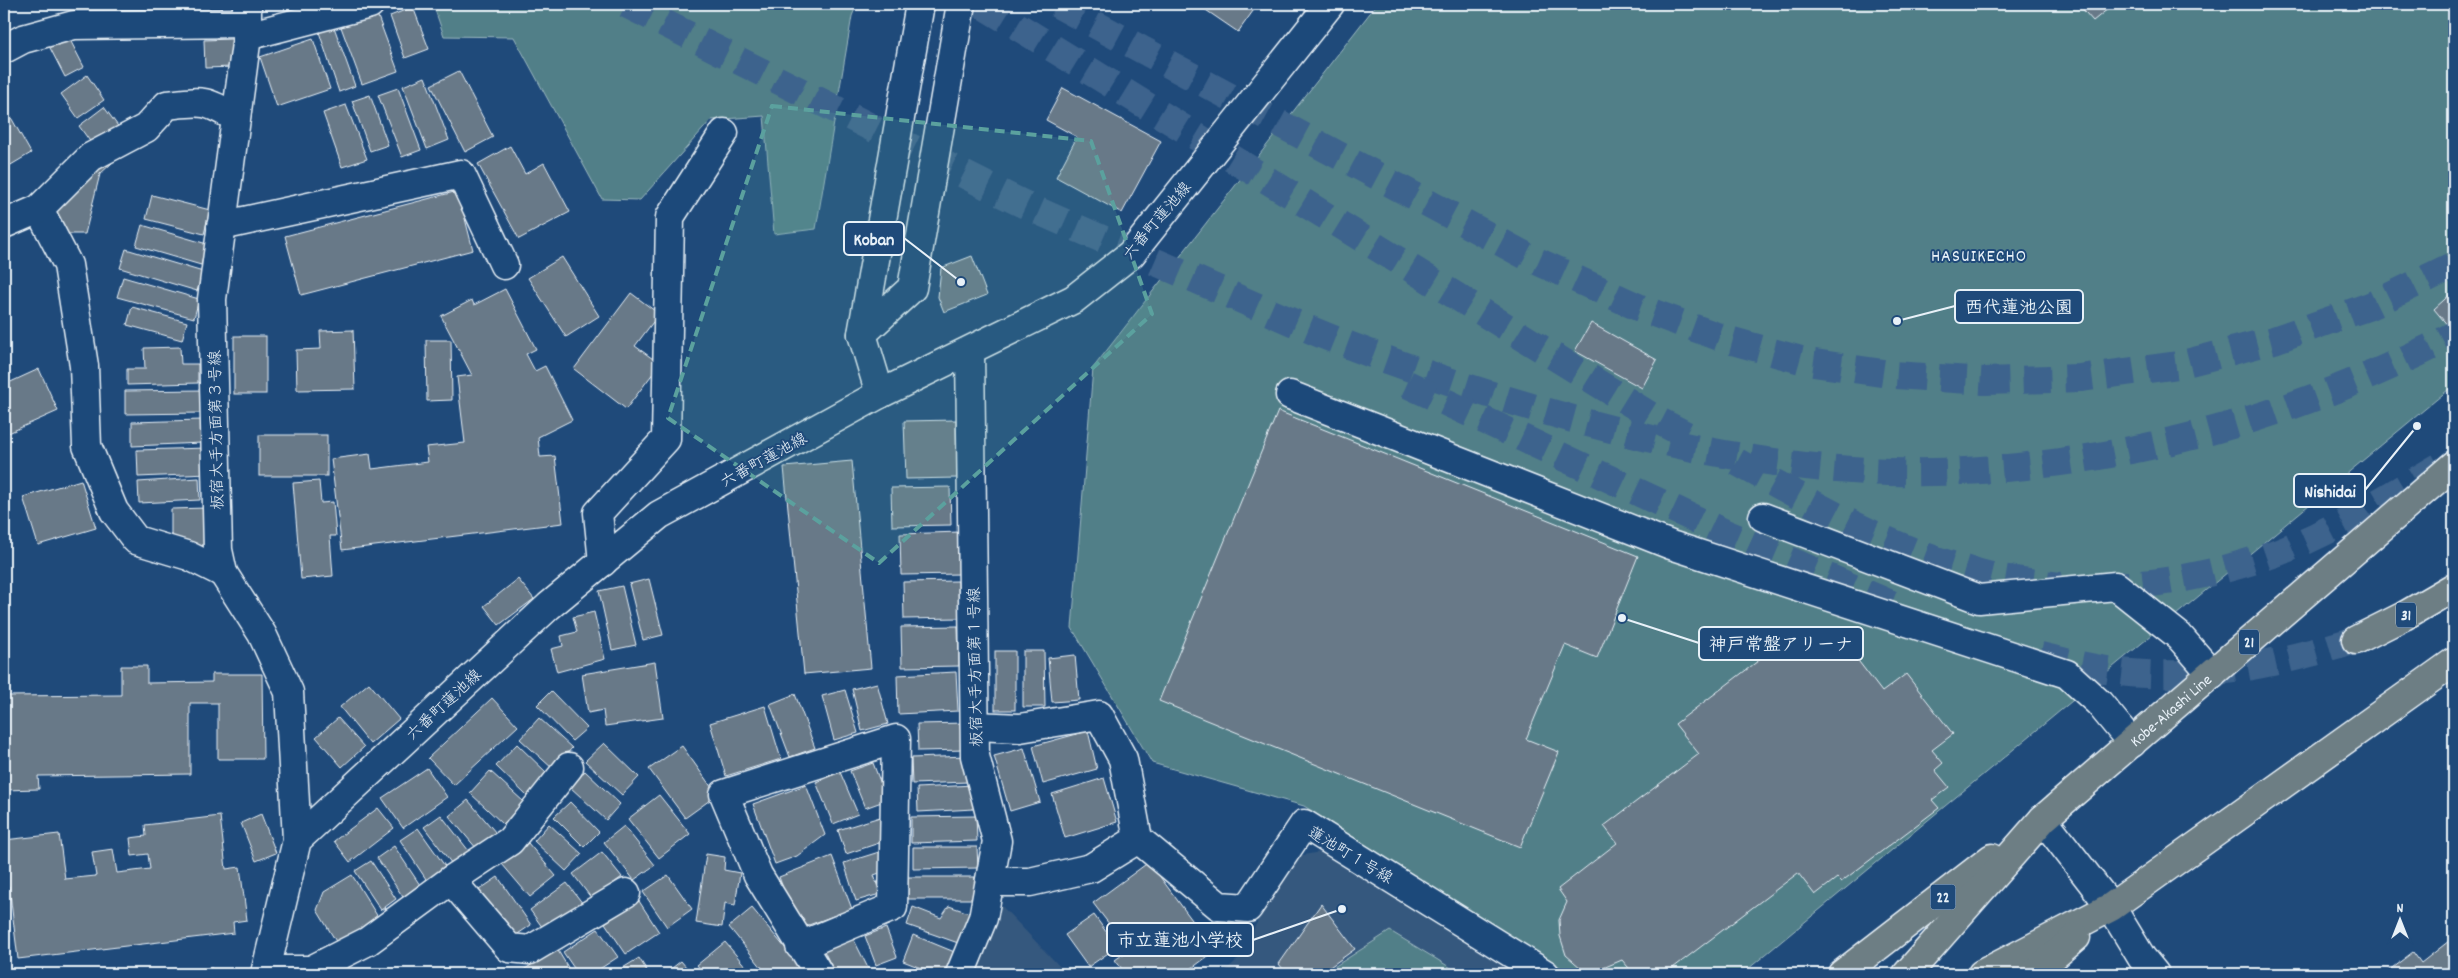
<svg xmlns="http://www.w3.org/2000/svg" width="2458" height="978" viewBox="0 0 2458 978" font-family="Dekko,'Klee One',sans-serif">
  <rect width="100%" height="100%" fill="#1f4a7a"/>
  <filter id="ink" filterUnits="userSpaceOnUse"><feTurbulence type="fractalNoise" baseFrequency=".02" numOctaves="2"/><feDisplacementMap in="SourceGraphic" scale="10" xChannelSelector="R" yChannelSelector="G"/><feConvolveMatrix kernelMatrix="1 2 1 2 8 2 1 2 1" color-interpolation-filters="sRGB"/></filter>
  <g filter="url(#ink)">
    <g fill="#35587e">
      <path d="M1326,851L1526,974H1222L1237,960L1292,857Z"/>
      <path d="M995,899L1067,974H971Z"/>
    </g>
    <g fill="#517f88" stroke="#9cb8c0">
      <path d="M433,4H857L852,16L816,229L774,234L764,116L711,120L640,200L602,199L514,37L444,36Z"/>
      <path d="M1377,4H2454V385L1742,974H1571L1304,806L1152,763L1072,628L1093,368Z"/>
      <path d="M1390,931L1461,974H1323Z"/>
    </g>
    <g fill="#687988" stroke="#e8f1f8">
      <rect x="130" y="4" width="53" height="1"/>
      <path d="M1197,4H1258L1238,32Z"/>
      <path d="M2078,4H2114L2093,21Z"/>
      <path d="M413,7L429,49L405,58L390,16Z"/>
      <path d="M377,14L398,71L362,84L341,27Z"/>
      <path d="M334,27L355,86L339,92L319,32Z"/>
      <path d="M67,34L84,67L65,77L48,44Z"/>
      <path d="M232,39L233,67L205,68L204,40Z"/>
      <path d="M313,39L330,89L277,107L260,57Z"/>
      <path d="M459,71L493,137L465,152L431,85Z"/>
      <path d="M87,75L104,100L78,118L61,94Z"/>
      <path d="M425,77L449,140L427,149L403,86Z"/>
      <path d="M398,88L421,150L402,157L378,95Z"/>
      <path d="M1063,88L1161,141L1122,213L1056,177L1077,137L1046,120Z"/>
      <path d="M370,95L388,145L370,151L352,101Z"/>
      <path d="M4,105L31,153L4,169Z"/>
      <path d="M346,105L367,159L342,167L323,113Z"/>
      <path d="M104,107L123,133L97,151L79,126Z"/>
      <path d="M510,146L525,174L544,163L570,212L519,239L478,164Z"/>
      <path d="M108,158L112,163L100,174L85,234H67L53,206Z"/>
      <path d="M458,191L473,250L301,295L285,236Z"/>
      <path d="M152,195L210,210L204,234L146,219Z"/>
      <path d="M142,225L207,244L201,265L136,246Z"/>
      <path d="M126,249L203,272L197,291L120,268Z"/>
      <path d="M972,256L987,295L944,312L938,297L941,268Z"/>
      <path d="M562,257L599,316L566,337L528,278Z"/>
      <path d="M123,277L199,299L194,318L117,297Z"/>
      <path d="M505,289L536,349L526,354L535,371L545,366L572,420L538,437L540,457L555,456L563,523L342,550L331,459L370,454L372,469L428,462L426,447L465,443L457,377L472,375L441,316L472,300L474,305Z"/>
      <path d="M2454,291V333L2434,309Z"/>
      <path d="M631,293L659,314L635,346L660,364L626,409L574,369Z"/>
      <path d="M132,307L187,322L182,340L127,325Z"/>
      <path d="M1591,323L1657,360L1642,388L1575,351Z"/>
      <path d="M353,330L355,389L297,390L296,350L321,349L320,331Z"/>
      <rect x="234" y="336" width="32" height="58"/>
      <path d="M426,340H451L452,400L427,401Z"/>
      <path d="M180,347L181,364H198V383L127,385V369H145L144,348Z"/>
      <path d="M39,369L58,411L4,435V385Z"/>
      <path d="M203,390V413L125,414V391Z"/>
      <path d="M1278,411L1638,556L1597,658L1565,645L1526,739L1559,752L1520,847L1159,701Z"/>
      <path d="M202,420V443L132,446V422Z"/>
      <path d="M956,420L957,478L906,479L904,421Z"/>
      <rect x="259" y="435" width="68" height="41"/>
      <path d="M207,448L208,474L138,477L137,450Z"/>
      <path d="M852,461L871,668L804,674L784,467Z"/>
      <path d="M199,478L200,500L139,503L138,482Z"/>
      <path d="M81,480L96,528L38,545L23,497Z"/>
      <path d="M319,481L321,503L333,502L336,536H330L333,576L301,579L293,483Z"/>
      <path d="M950,487L951,525L892,526L891,488Z"/>
      <path d="M206,508V546H171V509Z"/>
      <path d="M960,532L961,574L901,575L900,534Z"/>
      <path d="M518,579L534,599L499,625L484,606Z"/>
      <path d="M649,579L663,635L643,640L629,584Z"/>
      <path d="M958,581L959,618L904,619L903,582Z"/>
      <path d="M622,586L636,645L612,650L599,591Z"/>
      <path d="M594,612L605,659L557,672L551,649L563,646L561,636L577,632L573,617Z"/>
      <path d="M958,626L959,666L902,667L901,627Z"/>
      <path d="M1833,637L1852,661L1856,658L1882,692L1906,674L1953,734L1932,750L1943,763L1935,770L1949,787L1932,800L1939,808L1841,882L1837,878L1815,895L1798,873L1665,974H1634L1622,960L1603,968H1581L1566,955L1560,936L1559,920L1567,902L1558,889L1617,843L1604,826L1699,754L1675,724L1787,639Z"/>
      <rect x="995" y="651" width="20" height="59"/>
      <path d="M1023,651H1044L1045,707H1023Z"/>
      <path d="M1075,655L1079,700L1052,702L1048,658Z"/>
      <path d="M655,662L663,718L605,726L603,710L588,713L582,674Z"/>
      <path d="M121,666H147V683L212,682V674H262L263,759H218V703H190V774L38,776L39,789L4,790V696L121,695Z"/>
      <path d="M4,668L9,683L4,684Z"/>
      <path d="M956,672L958,711L898,714L897,675Z"/>
      <path d="M369,683L399,719L370,744L340,707Z"/>
      <path d="M877,683L888,724L862,731L852,689Z"/>
      <path d="M845,690L858,733L834,740L822,696Z"/>
      <path d="M551,691L587,728L572,741L537,705Z"/>
      <path d="M795,694L815,748L790,757L770,704Z"/>
      <path d="M492,698L518,726L454,785L428,758Z"/>
      <path d="M765,706L781,759L726,776L710,723Z"/>
      <path d="M338,718L364,747L342,767L316,737Z"/>
      <path d="M539,718L572,748L553,769L520,739Z"/>
      <path d="M967,723V750L918,751L917,724Z"/>
      <path d="M1088,731L1097,769L1043,784L1033,746Z"/>
      <path d="M604,743L639,777L622,795L585,761Z"/>
      <path d="M517,744L548,774L527,796L496,766Z"/>
      <path d="M682,746L717,795L685,818L649,769Z"/>
      <path d="M1024,748L1040,802L1010,811L994,756Z"/>
      <path d="M968,756V782L912,784L911,758Z"/>
      <path d="M873,763L887,800L865,808L850,771Z"/>
      <path d="M427,768L447,797L403,828L382,798Z"/>
      <path d="M490,771L524,802L503,824L470,793Z"/>
      <path d="M585,771L620,804L606,820L570,787Z"/>
      <path d="M840,772L858,814L833,824L816,782Z"/>
      <path d="M1104,778L1117,822L1065,838L1052,794Z"/>
      <path d="M806,785L825,835L797,856L775,864L753,804Z"/>
      <path d="M973,785L974,809L918,812L917,788Z"/>
      <path d="M659,795L690,834L659,858L628,819Z"/>
      <path d="M468,800L496,833L477,849L449,816Z"/>
      <path d="M570,802L599,832L584,847L554,817Z"/>
      <path d="M378,808L394,828L350,862L334,841Z"/>
      <path d="M261,814L276,853L256,861L241,823Z"/>
      <path d="M441,815L472,855L455,868L424,827Z"/>
      <path d="M220,816L226,869L240,867L247,920L233,922L234,933L18,959L9,886H4V840L59,834L65,879L96,876L92,852L113,849L117,873L150,869L148,854L132,856L130,838L146,836L145,825Z"/>
      <path d="M976,816L977,841L911,843V817Z"/>
      <path d="M880,817L888,840L846,854L838,830Z"/>
      <path d="M549,824L582,854L566,871L534,841Z"/>
      <path d="M624,826L655,865L634,880L604,842Z"/>
      <path d="M418,828L447,869L428,882L400,840Z"/>
      <path d="M528,843L556,876L530,897L502,864Z"/>
      <path d="M394,846L420,885L403,897L377,858Z"/>
      <path d="M913,847H977L978,868L913,869Z"/>
      <path d="M602,852L622,877L592,899L573,874Z"/>
      <path d="M879,852L885,871L874,875L880,894L856,901L844,863Z"/>
      <path d="M706,854L725,857L724,870L740,873L735,905L725,903L722,927L696,923Z"/>
      <path d="M832,856L852,909L798,929L779,877Z"/>
      <path d="M371,861L396,899L381,910L355,871Z"/>
      <path d="M1149,862L1215,951L1184,974H1126L1115,960L1129,950L1093,903Z"/>
      <path d="M352,875L381,922L340,948L317,910L324,892Z"/>
      <path d="M668,875L692,909L667,927L643,892Z"/>
      <path d="M498,877L531,925L509,940L476,892Z"/>
      <rect x="908" y="877" width="67" height="22"/>
      <path d="M567,883L583,904L545,931L530,910Z"/>
      <path d="M639,901L659,932L626,954L605,923Z"/>
      <path d="M1321,904L1355,949L1320,974H1287L1279,964Z"/>
      <path d="M949,906L972,914L961,944L907,925L913,907L941,918Z"/>
      <path d="M752,908L801,967L792,974H767L729,927Z"/>
      <path d="M1094,915L1117,947L1088,967L1065,935Z"/>
      <path d="M886,928L897,957L876,965L865,936Z"/>
      <path d="M598,929L618,957L592,974H578L563,952Z"/>
      <path d="M913,935L957,953L948,974H936L903,961Z"/>
      <path d="M2454,937V974H2384L2413,952L2421,963Z"/>
      <path d="M853,938L871,974H835L824,951Z"/>
      <path d="M725,942L752,974H704L697,965Z"/>
      <path d="M557,949L572,974H517Z"/>
      <path d="M639,958L649,974H613Z"/>
      <path d="M681,961L692,974H668L667,972Z"/>
      <path d="M905,967L916,974H901Z"/>
      <path d="M212,968L213,974H165V972Z"/>
    </g>
    <g fill="none" stroke-linecap="round" stroke-linejoin="round">
      <g stroke="#3d638d" stroke-width="28" stroke-dasharray="28 14" stroke-linecap="butt">
        <path d="M626,4C716,49 806,94 896,140C943,163 989,188 1036,210C1092,235 1150,259 1206,284C1245,301 1284,319 1323,335C1404,368 1488,395 1573,419C1676,447 1782,469 1890,472C2086,476 2282,425 2454,335"/>
        <path d="M981,4L1661,422L1694,439"/>
        <path d="M1057,4L1530,258L1640,308L1722,338L1808,362L1895,375L1985,381L2080,378L2179,365L2274,340L2370,306L2454,265"/>
        <path d="M1407,384L1723,532L1898,607"/>
        <path d="M1737,462C1819,507 1903,557 1996,577C2017,581 2039,583 2060,586"/>
        <path d="M2101,586C2172,586 2254,566 2318,535C2361,514 2403,488 2444,464"/>
        <path d="M2040,656C2075,664 2110,673 2146,674C2218,677 2287,661 2356,640"/>
      </g>
      <g stroke="#e8f1f8" stroke-width="31">
        <g id="minor">
          <path d="M247,4V36L212,299L218,550L223,573L262,634L289,692L297,840"/>
          <path d="M247,36L370,4"/>
          <path d="M4,49L23,39L74,25L247,23"/>
          <path d="M39,209L68,265L84,366L87,446L114,511L136,540L189,556L223,573"/>
          <path d="M4,224L39,209L91,157L146,128L167,105C203,101 204,99 236,118"/>
          <path d="M221,226L461,174L504,265"/>
          <path d="M862,334L912,288L961,4"/>
          <path d="M880,394L862,334L920,4"/>
          <path d="M1290,395L1671,545L2067,674L2099,703L2132,743"/>
          <path d="M1763,517L1979,599L2116,586L2179,636L2212,674"/>
          <path d="M603,562L598,513L666,439L670,217L724,133"/>
          <path d="M975,726L1020,728L1099,715L1123,759L1138,839L1091,868L1030,882H990"/>
          <path d="M2043,819L2111,907L2142,958L2155,974"/>
          <path d="M1138,839L1219,906L1248,908L1304,824L1545,974"/>
          <path d="M451,880L509,948L530,950L626,893"/>
          <path d="M800,946L893,907L896,739L724,794L758,875L819,974"/>
          <path d="M266,970H311L368,941L451,880L510,841L569,767"/>
          <path d="M265,974L297,840L549,606L659,515L880,394L1074,299L1131,254L1330,4"/>
          <path d="M960,974L983,918L997,841L975,756L970,351"/>
        </g>
      </g>
      <g stroke="#e8f1f8" stroke-width="31">
        <g id="major">
          <path d="M1842,974L1992,858"/>
          <path id="s1" d="M1907,974L2043,819L2454,465"/>
          <path d="M1982,974L2111,907L2454,662"/>
          <path d="M2033,974L2076,937"/>
        </g>
      </g>
      <g stroke="#e8f1f8" stroke-width="31">
        <path id="highway" d="M2356,640L2404,616L2454,587"/>
      </g>
      <use href="#minor" stroke="#1f4a7a" stroke-width="28"/>
      <use href="#major" stroke="#6d7e84" stroke-width="28"/>
      <use href="#highway" stroke="#6d7e84" stroke-width="28"/>
    </g>
  </g>
  <path fill="#5ba19e" fill-opacity="0.2" stroke="#5ba19e" stroke-width="4" stroke-dasharray="10 6" stroke-linejoin="round" d="M772,106L1091,141L1152,314L879,563L668,418Z"/>
  <g text-anchor="middle" stroke-width="4" stroke-linejoin="round" paint-order="stroke">
    <g fill="#1f4a7a" stroke="#acbfd2" stroke-width="1">
      <rect x="2396" y="602.5" width="20" height="25" rx="4"/>
      <rect x="2239" y="629.5" width="20" height="25" rx="4"/>
      <rect x="1930.5" y="884.5" width="25" height="25" rx="4"/>
    </g>
    <g font-size="15" font-weight="bold" fill="#e8f1f8">
      <text x="2406" y="620">31</text>
      <text x="2249" y="647">21</text>
      <text x="1943" y="902">22</text>
    </g>
    <g font-size="16" fill="#e8f1f8" stroke="#1f4a7a">
      <text transform="translate(1156 220) rotate(-50)" y="6">六番町蓮池線</text>
      <text transform="translate(215 430) rotate(-91)" y="6">板宿大手方面第３号線</text>
      <text transform="translate(763 459) rotate(-29)" y="6">六番町蓮池線</text>
      <text transform="translate(974 667) rotate(-91)" y="6">板宿大手方面第１号線</text>
      <text transform="translate(443 704) rotate(-43)" y="6">六番町蓮池線</text>
      <text dy="6" stroke="none"><textPath href="#s1" startOffset="374">Kobe-Akashi Line</textPath></text>
      <text transform="translate(1351 854) rotate(31)" y="6">蓮池町１号線</text>
    </g>
    <g font-size="18" letter-spacing="1" fill="#e8f1f8" stroke="#1f4a7a">
      <text x="1979" y="261">HASUIKECHO</text>
    </g>
  </g>
  <path fill="none" stroke="#e8f1f8" stroke-width="2" d="M961 282L904 238M1897 321L1955 306M2417 426L2365 490M1622 618L1699 643M1342 909L1253 940"/>
  <g fill="#e8f1f8" stroke="#1f4a7a" stroke-width="2">
    <circle cx="961" cy="282" r="5"/>
    <circle cx="1897" cy="321" r="5"/>
    <circle cx="2417" cy="426" r="5"/>
    <circle cx="1622" cy="618" r="5"/>
    <circle cx="1342" cy="909" r="5"/>
  </g>
  <g fill="#1f4a7a" stroke="#e8f1f8" stroke-width="2">
    <rect x="844" y="222" width="60" height="33" rx="5"/>
    <rect x="1955" y="290" width="128" height="33" rx="5"/>
    <rect x="2294" y="474" width="71" height="33" rx="5"/>
    <rect x="1699" y="627" width="164" height="33" rx="5"/>
    <rect x="1107" y="923" width="146" height="33" rx="5"/>
  </g>
  <g font-size="18" text-anchor="middle" font-weight="bold" fill="#e8f1f8">
    <text x="874" y="245">Koban</text>
    <text x="2019" y="313">西代蓮池公園</text>
    <text x="2330" y="497">Nishidai</text>
    <text x="1781" y="650">神戸常盤アリーナ</text>
    <text x="1180" y="946">市立蓮池小学校</text>
  </g>
  <rect width="2458" height="978" fill="none" stroke="#1f4a7a" stroke-width="20"/>
  <rect x="10" y="10" width="2438" height="958" fill="none" stroke="#e8f1f8" stroke-width="2" filter="url(#ink)"/>
  <g transform="translate(2400 920)" stroke="#1f4a7a" stroke-width="4" paint-order="stroke">
  <path d="M0-4L9 19L0 12L-9 19Z" fill="#e8f1f8"/>
  <text y="-8" font-size="14" font-weight="bold" text-anchor="middle" fill="#e8f1f8">N</text>
  </g>
</svg>
